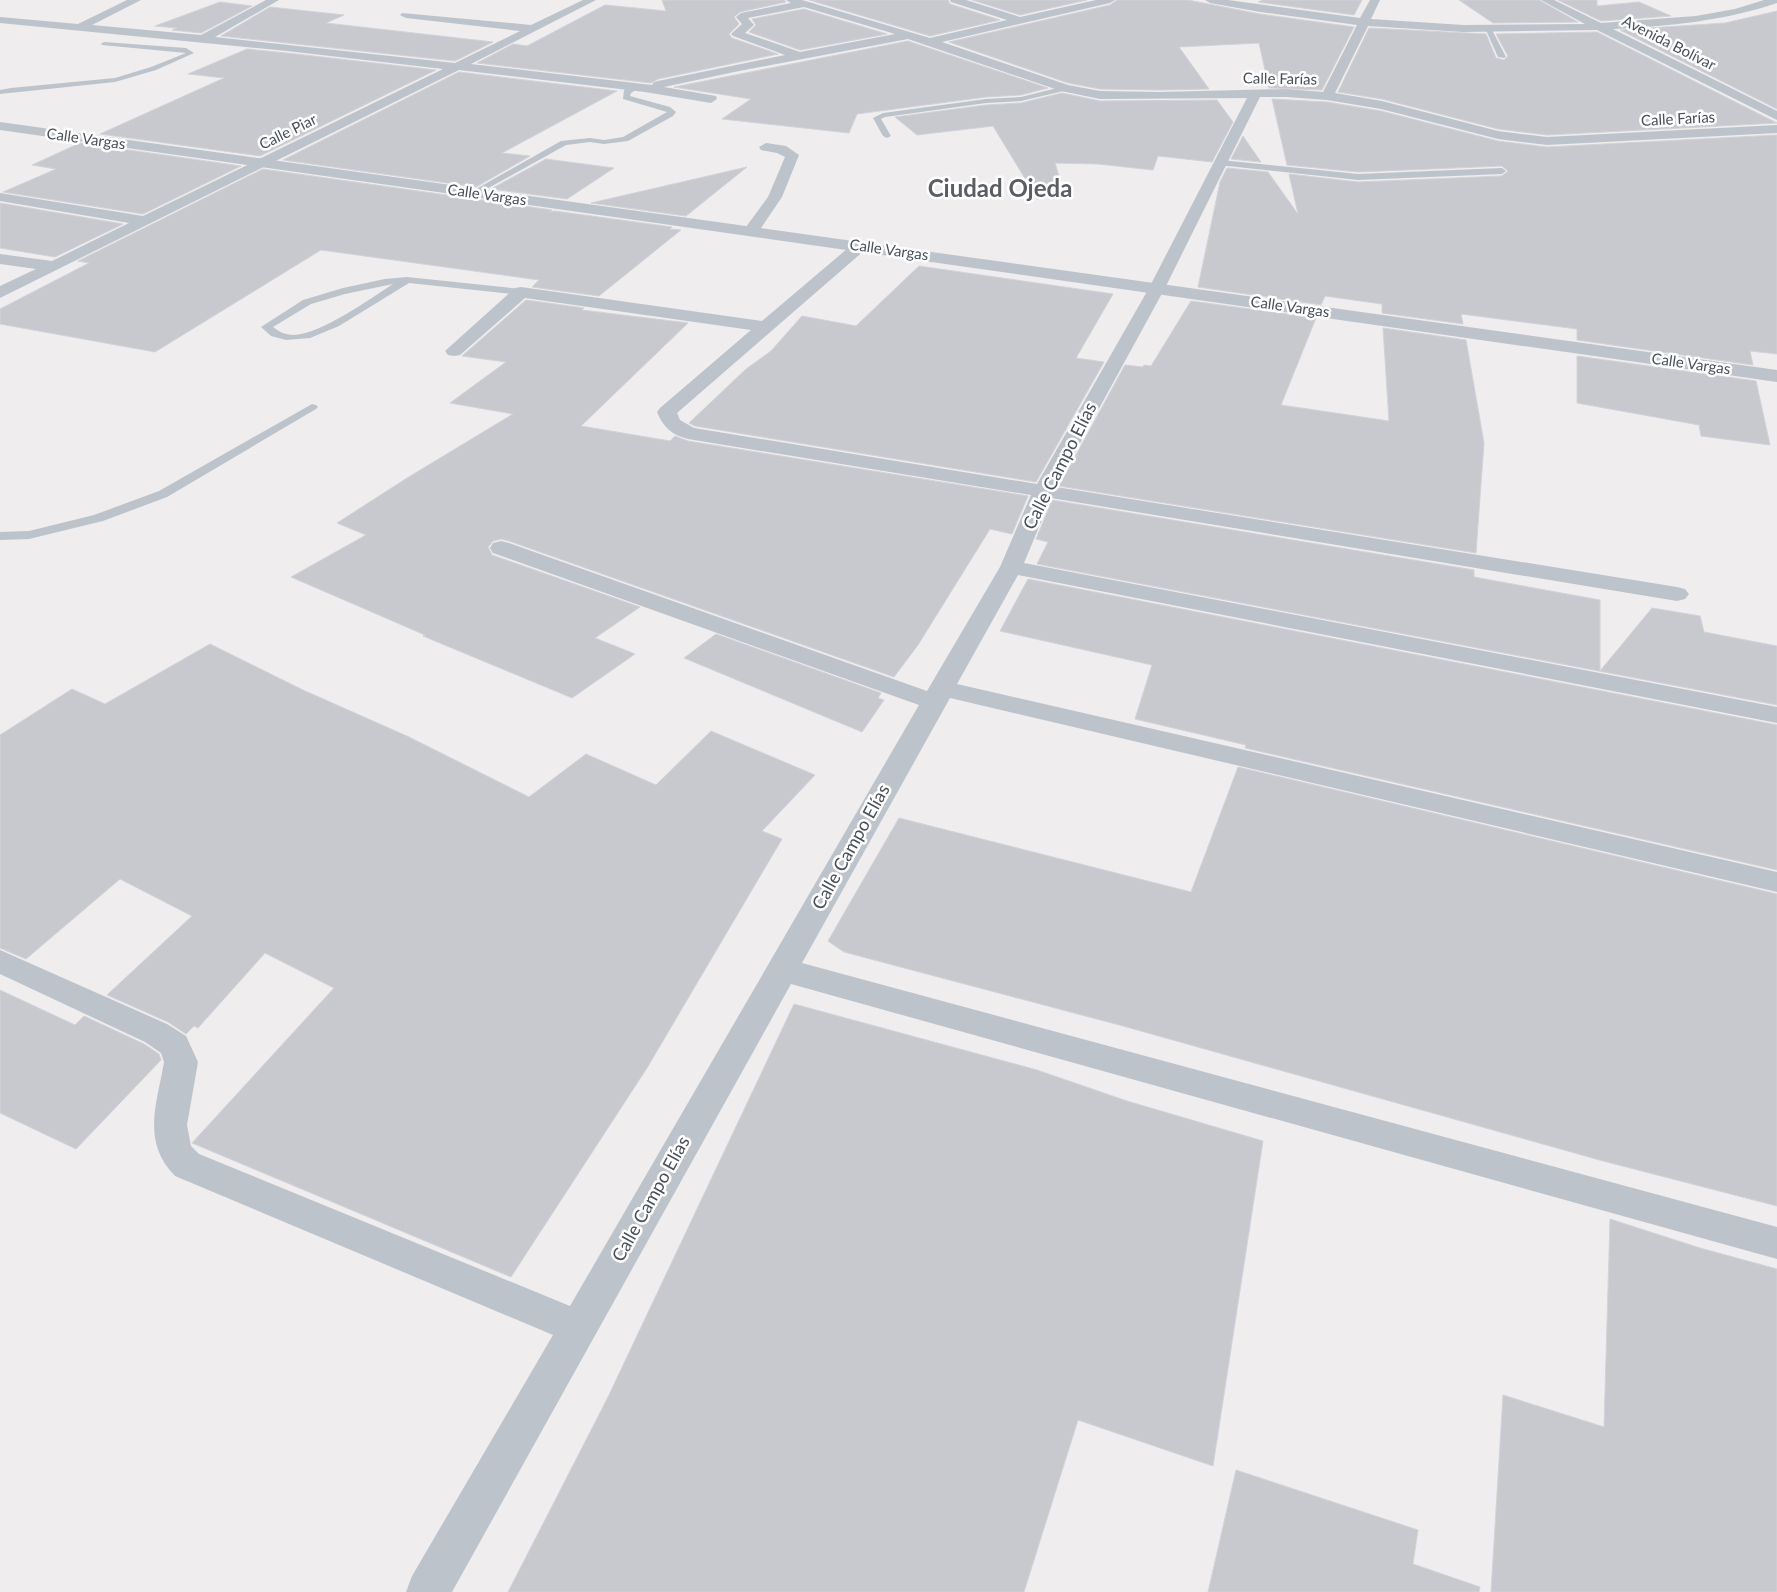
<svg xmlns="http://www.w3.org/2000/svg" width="1777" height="1592" viewBox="0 0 1777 1592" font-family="Lato,sans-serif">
  <rect width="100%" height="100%" fill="#efeded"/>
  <g fill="#c7c9cf" stroke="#d2d3d8">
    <path d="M662,0H784L786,2L740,12L734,17L739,24L729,34L732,38L778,54L658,79L651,83L477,63L513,44L527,46L605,5L666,11Z"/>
    <path d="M809,0H948L950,4L1000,20L930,36Z"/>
    <path d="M972,0H1087L1020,15Z"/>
    <path d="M1117,0H1188L1260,14L1354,27L1322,90L1269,88L1259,43L1179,47L1209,89L1159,90L1100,89L1068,83L949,42L1110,5Z"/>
    <path d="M1263,0H1362L1354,15L1258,2Z"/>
    <path d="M1459,0H1539L1578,22L1493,23Z"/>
    <path d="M1558,0H1597V6L1639,2L1671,16L1601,21Z"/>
    <path d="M220,2L252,6L201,33L172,30L177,28L155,26Z"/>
    <path d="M270,7L344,15L326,23L493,42L455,61L221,36Z"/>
    <path d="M804,9L887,34L800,50L749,32L756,25L752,19Z"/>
    <path d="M1777,11V109L1620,30L1725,23Z"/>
    <path d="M1369,28L1486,34L1496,58L1504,60L1508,56L1496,34L1597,32L1777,123L1547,135L1498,129L1382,99L1338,92Z"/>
    <path d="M908,41L1048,88L1021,95L986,97L857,114L849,133L722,119L751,99L674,87Z"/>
    <path d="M247,49L287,53L436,70L260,156L100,134L224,78L188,74Z"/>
    <path d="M459,72L617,91L502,153L530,156L476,187L283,160Z"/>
    <path d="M1062,93L1100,101L1217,100L1233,122L1212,162L1158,156L1153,170L1098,164L1055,163L1059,176L1038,200L993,126L917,135L895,117L986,105L1021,103Z"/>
    <path d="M1272,99L1327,102L1381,111L1498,141L1547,147L1777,135V354L1750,351L1753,365L1577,340V329L1461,314L1463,324L1382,313V304L1325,296L1321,305L1198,287L1220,182L1227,168L1268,172L1298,214L1289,174L1358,182L1502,176L1508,171L1502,166L1358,172L1287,165Z"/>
    <path d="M1243,136L1261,162L1231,159Z"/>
    <path d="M80,143L241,166L143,214L3,192L56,169L32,165Z"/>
    <path d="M546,159L614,168L567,199L491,189Z"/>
    <path d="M747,167L686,216L591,203Z"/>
    <path d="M263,169L552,210L549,212L555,211L672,227L670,229L681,230L599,296L532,287L539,280L321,250L155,352L0,324V309L89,263L78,261Z"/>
    <path d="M0,203L123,224L55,257L0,248Z"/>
    <path d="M919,266L1113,294L1076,358L1104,362L1036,482L695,426L689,423L746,369L771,351L802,316L856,326Z"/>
    <path d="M526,300L584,308L582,310L688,323L581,426L670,441L675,436L688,441L1028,496L1012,534L990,529L918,645L894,677L509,541L501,539L493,541L488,547L492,555L640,607L595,638L635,654L572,698L423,636L425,635L291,577L366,535L337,523L407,478L513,414L450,403L506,362L462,356Z"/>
    <path d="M1191,301L1316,318L1281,405L1389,421L1383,328L1466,340L1484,443L1476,553L1059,486L1125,365L1143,367L1144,365L1151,366Z"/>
    <path d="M1577,356L1756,381L1770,445L1701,436L1699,425L1577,403Z"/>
    <path d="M1052,500L1474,570V577L1600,600V671L1652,608L1700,616L1704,632L1777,646V705L1037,564L1048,542L1036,539Z"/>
    <path d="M1028,579L1777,725V870L1245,748L1246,745L1135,719L1152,665L1000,631Z"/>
    <path d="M716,634L881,693L878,698L884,700L862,732L684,658Z"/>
    <path d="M210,644L303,690L409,737L529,797L586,754L656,785L711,731L815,775L762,831L782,839L647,1068L511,1277L192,1143L334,988L265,953L198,1028L194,1026L186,1034L168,1022L107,995L192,916L120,879L26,959L0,948V735L72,689L105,704Z"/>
    <path d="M1238,767L1777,894V1206L1603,1161L1123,1026L844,952L828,941L899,818L1191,892Z"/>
    <path d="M0,990L75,1025L84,1016L144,1044L159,1054L161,1060L76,1149L0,1113Z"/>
    <path d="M794,1004L1037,1070L1127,1101L1263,1141L1213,1466L1078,1420L1024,1592H508L608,1397Z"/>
    <path d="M1610,1219L1700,1248L1777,1269V1592H1491L1503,1395L1604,1427Z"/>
    <path d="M1236,1470L1418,1530L1413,1564L1480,1587L1479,1592H1208Z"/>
  </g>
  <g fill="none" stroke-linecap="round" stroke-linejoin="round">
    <g fill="#bdc3cb" fill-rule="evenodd">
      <path d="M1488,26L1491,28L1506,57L1504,58L1498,57L1485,28Z"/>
      <path d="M104,42L186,48L194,53L156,70L115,82L0,94V90L11,88L115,78L151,67L186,53L102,45L101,44Z"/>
      <path d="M633,85L640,87L631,93L630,96L670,107L676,112L673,116L628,141L604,144L590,142L566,145L476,195L469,193L561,141L590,138L604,140L623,137L667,112L623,99L624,90Z"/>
      <path d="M1065,86L1069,88L1068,90L1021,101L986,103L885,117L881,119L891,136L887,138L883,136L873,118L883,113L986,99L1021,97Z"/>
      <path d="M1221,160L1358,174L1502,168L1506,171L1502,174L1358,180L1218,165L1217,163Z"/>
      <path d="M407,277L521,289L526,292L521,295L409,283L339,326L310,338L286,340L271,336L261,327L303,300L343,288L385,279ZM393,284C368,300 323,333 294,335C286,335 279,332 273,327L311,304L345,294Z"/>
      <path d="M312,404L316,405L318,407L316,409L167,497L103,521L29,539L0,540V532L29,531L94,515L159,491Z"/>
    </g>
    <g fill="#bdc3cb" fill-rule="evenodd">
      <path d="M127,0H141L92,25L201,35L266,0H279L215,37L455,63L520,31L406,18L400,15L402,13L531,25L583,0H596L471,64L652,85L654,82L658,81L785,55L733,36L731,34L742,24L736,17L741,13L791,3L786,0H802L930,38L1007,20L951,2L950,0H966L1020,17L1096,0H1115L1110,3L942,42L1068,85L1100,91L1159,92L1286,89L1323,92L1357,25L1260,12L1210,3L1205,0H1228L1360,18L1370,0H1380L1371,19L1463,25L1585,24L1541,0H1554L1601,23L1696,16L1735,9L1764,0H1777V3C1724,21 1669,26 1613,29L1777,111V120L1597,30L1463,32L1368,26L1335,93L1382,101L1498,131L1547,137L1777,125V133L1547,145L1498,139L1381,109L1327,100L1286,97H1260L1165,288L1056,487L1677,587L1685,589L1689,594L1685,599L1677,601L1051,498L1024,563L1777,707V723L1018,575L957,684L1777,872V892L950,698L802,963L1777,1227V1259L791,984L452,1592H406L412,1576L553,1335L175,1176C141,1141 157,1104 164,1062L161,1053L145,1042L0,974V950L167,1024L186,1036L198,1062L187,1125L191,1146L199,1154L570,1306L919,705L493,553L490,548L493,543L501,541L509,543L927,691L1000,567L1031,495L688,439C672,435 663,427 657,412L660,408L751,330L525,298L460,355L454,356L448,355L445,351L515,288L521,287L762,321L854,243H866L868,246L866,249L677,413L680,420L694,428L1037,484L1149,288L1247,98L1100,99L1061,91L908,39L739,71L664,87L716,96L717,99L711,103L645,92L459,70L0,298V286L36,269L0,264V254L52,261L129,223L0,201V193L143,216L443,69L287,51L0,23V17L78,24ZM804,7L895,34L800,52L745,33L754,25L748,18Z"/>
      <path d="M766,143L786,146L799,155L782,197L757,234H745L743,231L768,197L785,157L777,153L761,150L759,147Z"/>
    </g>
    <path fill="#bdc3cb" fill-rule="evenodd" d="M0,122L1777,370V382L0,130Z"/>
  </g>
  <g text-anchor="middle" stroke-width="5" stroke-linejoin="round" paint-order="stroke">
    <g font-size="15" fill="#474f58" stroke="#fff">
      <text transform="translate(1669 43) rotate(27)" y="5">Avenida Bolívar</text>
      <text transform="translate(1280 79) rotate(1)" y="5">Calle Farías</text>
      <text transform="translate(1678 119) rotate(-3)" y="5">Calle Farías</text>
      <text transform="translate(288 132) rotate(-26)" y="5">Calle Piar</text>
      <text transform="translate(86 139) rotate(8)" y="5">Calle Vargas</text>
      <text transform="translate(487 195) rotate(8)" y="5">Calle Vargas</text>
      <text transform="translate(889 250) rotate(8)" y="5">Calle Vargas</text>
      <text transform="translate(1290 307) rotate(8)" y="5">Calle Vargas</text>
      <text transform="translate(1691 364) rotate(8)" y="5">Calle Vargas</text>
    </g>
    <g font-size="18" fill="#474f58" stroke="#fff">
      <text transform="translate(1060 466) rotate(-63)" y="6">Calle Campo Elías</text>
      <text transform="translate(851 847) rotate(-61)" y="6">Calle Campo Elías</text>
      <text transform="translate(651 1199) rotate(-61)" y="6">Calle Campo Elías</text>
    </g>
    <g font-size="24" font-weight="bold" fill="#5a5d61" stroke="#fff">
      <text x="1000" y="197">Ciudad Ojeda</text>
    </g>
  </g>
</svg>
